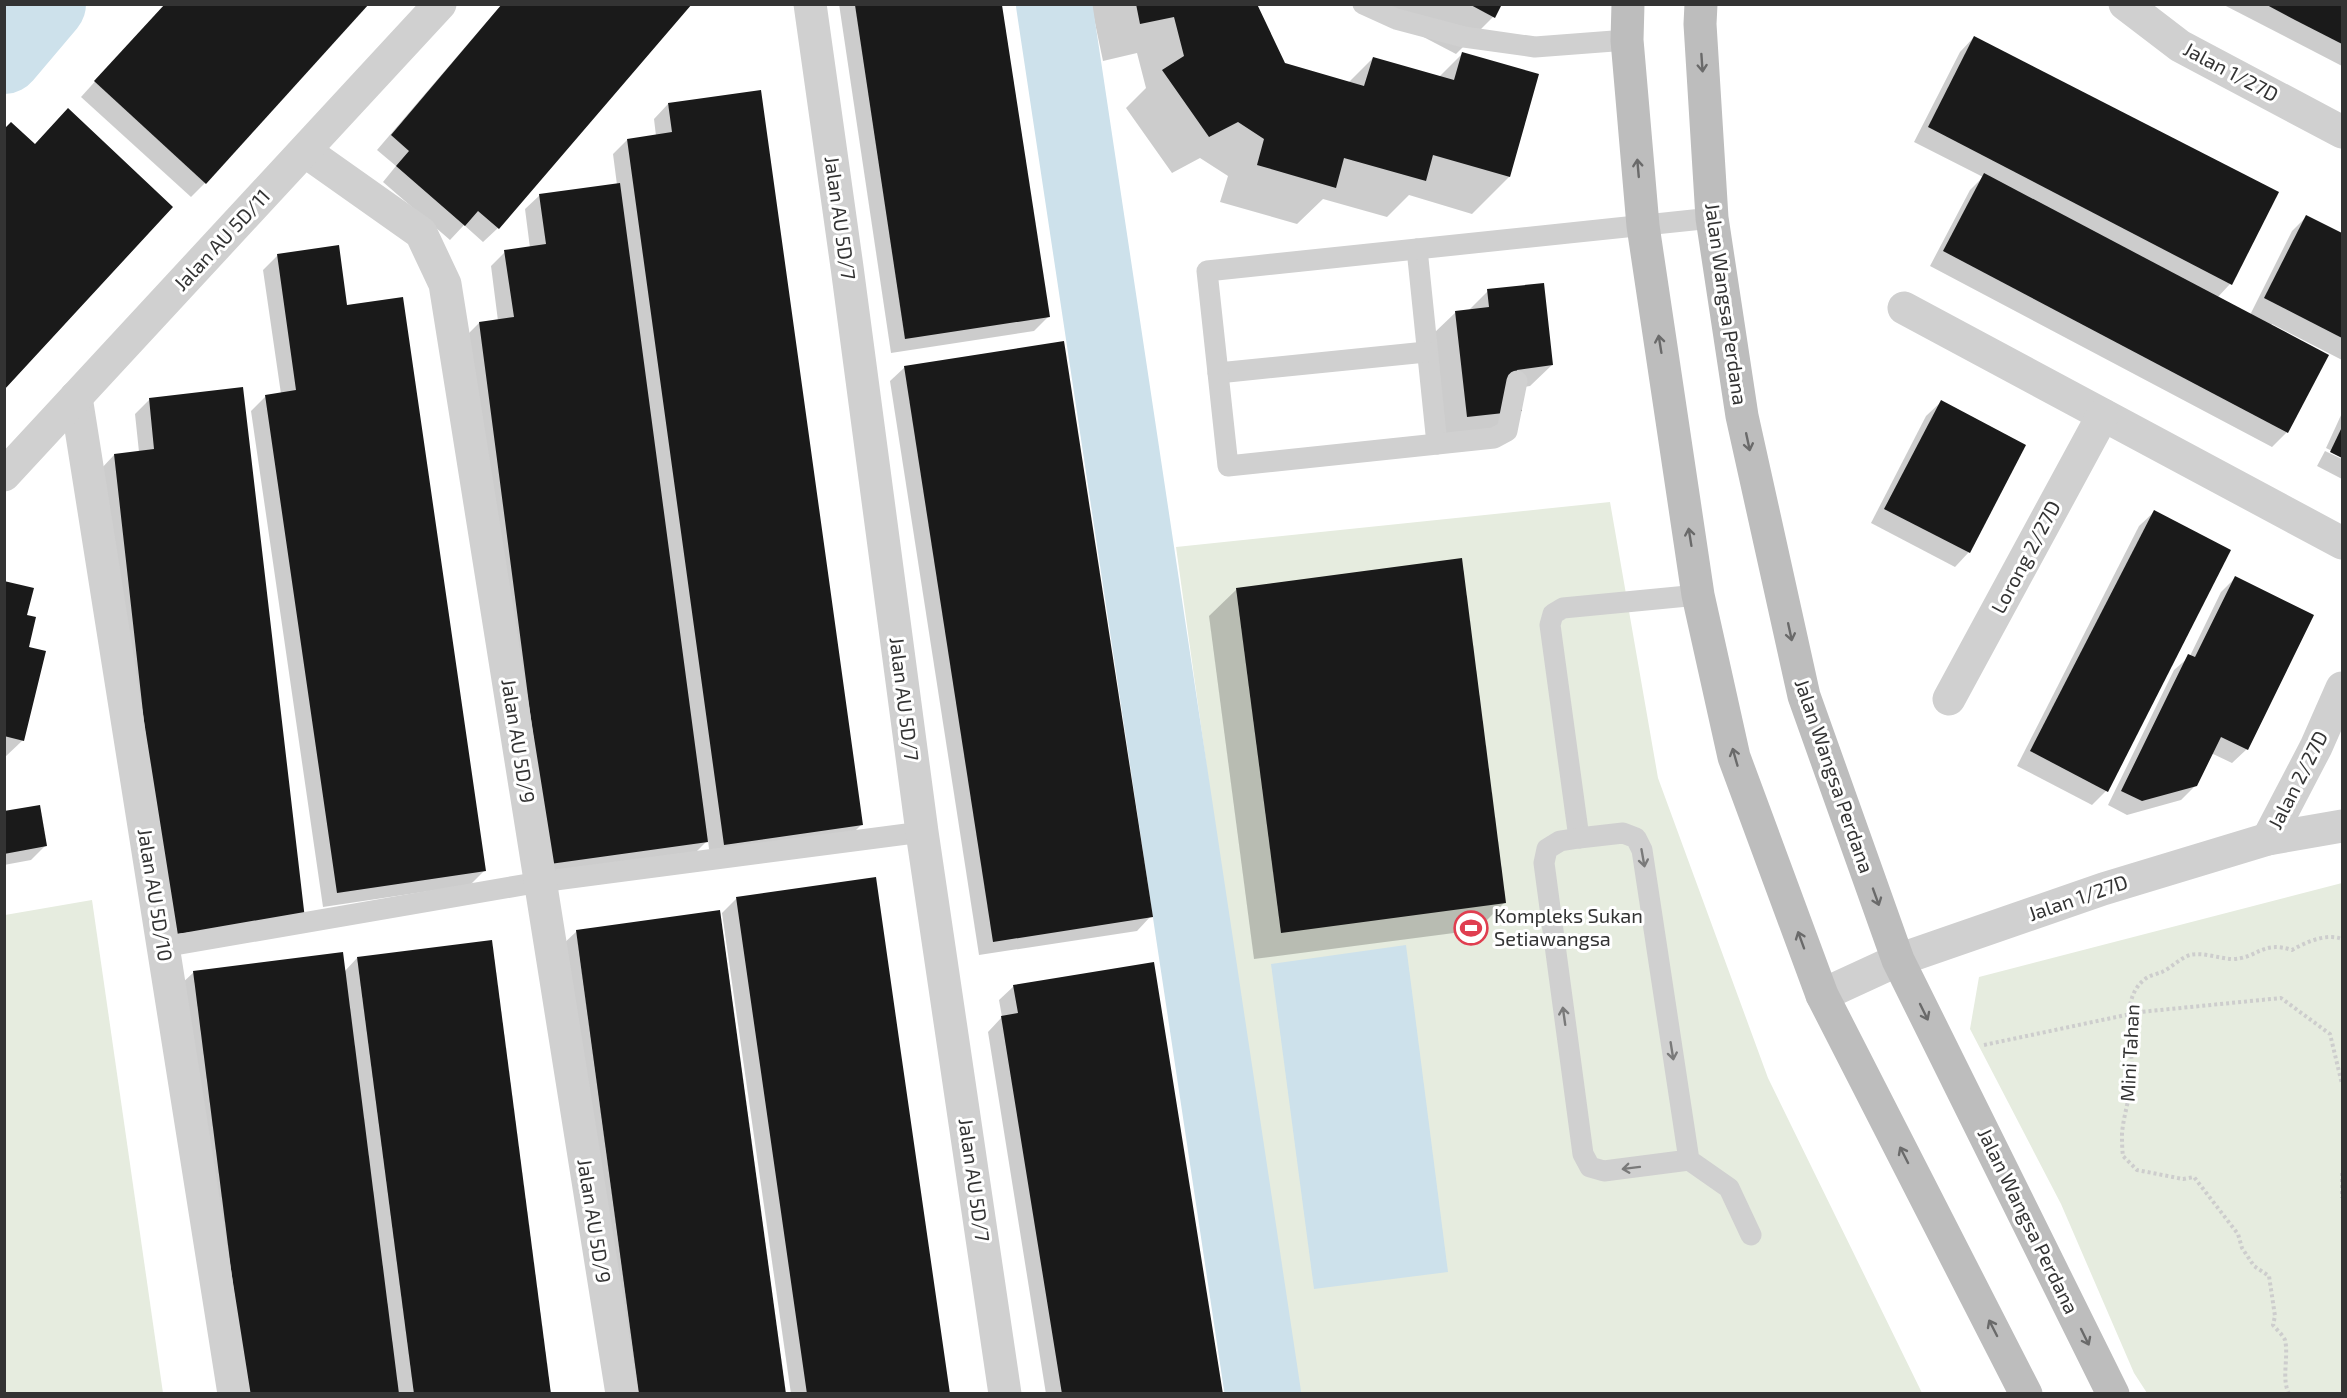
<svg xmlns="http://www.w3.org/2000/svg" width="2347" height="1398" viewBox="0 0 2347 1398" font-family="'Exo 2',sans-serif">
  <rect width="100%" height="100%" fill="#fff"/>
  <g fill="#e6ecdf">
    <path d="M1610,502L1658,778L1768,1078L1922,1393H1294L1176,547Z"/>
    <path d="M2342,883V1393H2147L2134,1373L2061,1204L1970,1029L1979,977Z"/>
    <path d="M92,900L163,1393H5V915Z"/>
  </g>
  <path fill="#cde1eb" d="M1406,945L1448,1272L1314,1289L1271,964Z"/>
  <g fill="#0003">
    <path d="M165,4L205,183L191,197L81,97Z"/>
    <path d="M502,4L498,228L483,242L464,225L450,240L383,182L396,166L377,150Z"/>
    <path d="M839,4H1001L1048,317L1034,331L891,353Z"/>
    <path d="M1091,4H1256L1284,64L1348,83L1373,58L1439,77L1462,54L1537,75L1509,177L1472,214L1409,195L1387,217L1323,199L1297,224L1220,202L1228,176L1200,158L1172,173L1126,108L1146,88L1137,53L1103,61Z"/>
    <path d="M1370,4H1500L1493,17L1456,54L1368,8Z"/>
    <path d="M2222,4H2342V66Z"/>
    <path d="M1974,37L2230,284L2217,298L2250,315L2292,231L2307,216L2342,235V360L2272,324L2270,326L2327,356L2287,432L2272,447L1930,266L1970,190L1983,177L1914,142L1960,52Z"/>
    <path d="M668,104L862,824L847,839L710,858L708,840L692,856L536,877L465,337L479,323L498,321L491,266L505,252L530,248L525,209L540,195L617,185L613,154L627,140L656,136L654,119Z"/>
    <path d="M278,255L346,306L484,871L470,885L323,907L251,411L266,396L281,394L263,270Z"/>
    <path d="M1488,291L1552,365L1530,386L1517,388L1499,432L1446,437L1434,333L1456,312L1468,311Z"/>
    <path d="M905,367L1151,916L1137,931L979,955L890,381Z"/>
    <path d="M242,389L154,948L100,470L114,455L139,452L135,414L150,399Z"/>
    <path d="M1941,402L1969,552L1955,567L1871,523L1926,416Z"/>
    <path d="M2342,413V456L2326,448Z"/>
    <path d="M2325,451L2342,459V479L2317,466Z"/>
    <path d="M2154,512L2106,791L2092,805L2017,766L2139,526Z"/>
    <path d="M2236,577L2247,749L2232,763L2211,753L2196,785L2181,800L2127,815L2108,805L2174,670L2190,656L2221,592Z"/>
    <path d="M4,582L26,616L27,648L23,740L4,758Z"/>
    <path d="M1237,589L1504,903L1477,930L1254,959L1209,616Z"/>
    <path d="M4,812L45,846L31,860L4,865Z"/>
    <path d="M874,878L949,1394H791L722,913L736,899Z"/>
    <path d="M577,931L784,1394H623L562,945Z"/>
    <path d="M357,958L550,1394H232L179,986L194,972H344Z"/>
    <path d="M1014,986L1222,1394H1046L988,1032L1002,1017L999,1000Z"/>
  </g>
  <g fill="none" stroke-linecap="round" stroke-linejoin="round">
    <g stroke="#cde1eb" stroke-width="76">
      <path d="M1054,4L1263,1394"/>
      <path d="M4,56L48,4"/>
    </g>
  </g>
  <g fill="#1a1a1a">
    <path d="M165,4H369L206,184L94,81Z"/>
    <path d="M502,4H692L499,229L478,211L465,226L396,166L409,151L391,135Z"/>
    <path d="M1136,4H1257L1285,63L1364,86L1373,57L1454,80L1462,52L1539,74L1510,177L1433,155L1426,181L1344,158L1336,188L1257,165L1264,139L1238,122L1209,137L1162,70L1184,56L1174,17L1140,24Z"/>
    <path d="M1469,4H1502L1495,18Z"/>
    <path d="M2265,4H2342V44L2295,20Z"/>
    <path d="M855,5H1002L1050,317L905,339Z"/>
    <path d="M1974,36L2279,192L2232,285L1928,127Z"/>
    <path d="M761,90L863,825L724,845L627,139L672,132L668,103Z"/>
    <path d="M68,108L173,207L4,390V129L11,122L35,144Z"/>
    <path d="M1984,173L2329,355L2288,433L1943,251Z"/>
    <path d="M620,183L708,842L550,864L479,322L514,317L504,250L546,244L539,194Z"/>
    <path d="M2306,215L2342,233V338L2264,298Z"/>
    <path d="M339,245L347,305L403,297L486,871L337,893L265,395L296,390L277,254Z"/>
    <path d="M1544,283L1553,365L1517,370L1522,411L1467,417L1455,311L1489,307L1487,289Z"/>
    <path d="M1064,341L1153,917L993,942L904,366Z"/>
    <path d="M243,387L305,919L168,935L114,454L154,449L149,398Z"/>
    <path d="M1941,400L2026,445L1970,553L1884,509Z"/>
    <path d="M2342,427V458L2330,452Z"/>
    <path d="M2154,510L2231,550L2108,792L2030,751Z"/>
    <path d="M1462,558L1506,903L1281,933L1236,588Z"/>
    <path d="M2235,576L2314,615L2248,750L2221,737L2197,786L2142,801L2121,791L2188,654L2195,657Z"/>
    <path d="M4,581L34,588L27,615L36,617L29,647L46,651L24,741L4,736Z"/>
    <path d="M40,805L47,846L4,854V811Z"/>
    <path d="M876,877L901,1053L950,1394H807L736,897Z"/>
    <path d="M720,910L786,1394H639L576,930Z"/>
    <path d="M492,940L551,1394H414L357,957Z"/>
    <path d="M343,952L399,1394H247L193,971Z"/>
    <path d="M1154,962L1223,1394H1062L1001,1016L1018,1013L1013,985Z"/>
  </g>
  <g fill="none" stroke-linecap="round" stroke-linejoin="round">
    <g stroke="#cdcdcd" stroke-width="4" stroke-dasharray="3 3" stroke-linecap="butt">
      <path d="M1984,1045L2140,1012L2281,998L2330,1034L2342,1084"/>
      <path d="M2342,1173V1198"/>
      <path d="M2289,1394C2281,1378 2289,1357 2285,1340C2283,1335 2277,1330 2273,1325L2275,1316L2269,1276L2254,1266L2242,1248L2238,1234L2194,1177L2183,1179L2137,1170L2123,1156C2122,1149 2122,1141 2122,1133C2124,1112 2132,1092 2132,1070C2132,1042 2119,999 2145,979C2150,975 2157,974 2162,972C2171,968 2180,958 2190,955C2203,952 2218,958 2231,959C2258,959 2261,940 2292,950C2306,942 2326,933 2342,939"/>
    </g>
    <g stroke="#d0d0d0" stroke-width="21">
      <path d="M1363,4L1396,19L1464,37L1535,47L1627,40"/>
      <path d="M1417,249L1437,444"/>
      <path d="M1218,373L1426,352"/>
      <path d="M1517,381L1507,431L1494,438L1228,466L1207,271L1712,218"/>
      <path d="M1579,838L1550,625L1553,614L1563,608L1698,595"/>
      <path d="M163,947L540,882L922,832"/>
      <path d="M1689,1160L1642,850L1636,838L1623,833L1579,838L1560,841L1547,849L1544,863L1583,1154L1590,1167L1604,1171L1689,1160L1729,1188L1751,1235"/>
    </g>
    <g stroke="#d0d0d0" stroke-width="33">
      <path d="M810,4L847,267L922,832L1005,1394"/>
      <path d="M2125,4L2180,46L2342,132"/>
      <path d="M305,151L421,233L445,284L622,1394"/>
      <path d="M1904,308L2342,543"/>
      <path d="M76,397L234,1394"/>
      <path d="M4,475L440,4"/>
      <path d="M1949,699L2103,415"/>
      <path d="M2268,839L2316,747L2342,688"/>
      <path d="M1822,995L1898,960L2103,889L2268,839L2342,826"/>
    </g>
    <g stroke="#bdbdbd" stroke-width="33">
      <path d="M1628,4L1627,40L1643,226L1698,595L1734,757L1822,995L2026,1394"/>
      <path d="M1701,4L1700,24L1712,218L1742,416L1804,696L1898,960L2113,1394"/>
    </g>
  </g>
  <defs><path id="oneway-shaft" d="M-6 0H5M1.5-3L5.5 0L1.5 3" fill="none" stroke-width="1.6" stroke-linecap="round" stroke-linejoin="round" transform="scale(1.5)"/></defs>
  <g stroke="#6a6a6a">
    <use href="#oneway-shaft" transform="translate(1702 63) rotate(86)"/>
    <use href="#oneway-shaft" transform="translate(1638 168) rotate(-95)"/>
    <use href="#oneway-shaft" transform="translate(1660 344) rotate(-99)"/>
    <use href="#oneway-shaft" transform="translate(1748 442) rotate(78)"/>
    <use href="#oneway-shaft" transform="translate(1690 537) rotate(-99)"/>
    <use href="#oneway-shaft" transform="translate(1790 632) rotate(78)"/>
    <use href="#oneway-shaft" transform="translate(1735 757) rotate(-106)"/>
    <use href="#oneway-shaft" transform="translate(1876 897) rotate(70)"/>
    <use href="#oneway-shaft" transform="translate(1801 940) rotate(-110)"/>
    <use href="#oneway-shaft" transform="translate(1924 1012) rotate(64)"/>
    <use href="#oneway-shaft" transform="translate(1904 1155) rotate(-117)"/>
    <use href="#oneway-shaft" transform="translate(1993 1328) rotate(-117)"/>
    <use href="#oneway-shaft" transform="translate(2085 1337) rotate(64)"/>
  </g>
  <g stroke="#7a7a7a">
    <use href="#oneway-shaft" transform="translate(1643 858) rotate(80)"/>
    <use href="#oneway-shaft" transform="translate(1564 1016) rotate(-98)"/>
    <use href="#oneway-shaft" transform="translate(1672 1051) rotate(81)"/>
    <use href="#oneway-shaft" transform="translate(1631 1168) rotate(173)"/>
  </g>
  <defs>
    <g id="stadium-ring" transform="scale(1.725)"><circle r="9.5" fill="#fff" stroke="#e03e50" stroke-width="1.5"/><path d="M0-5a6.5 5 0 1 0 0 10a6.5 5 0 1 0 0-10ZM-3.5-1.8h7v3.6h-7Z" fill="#e03e50"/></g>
  </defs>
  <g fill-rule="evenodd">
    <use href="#stadium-ring" x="1471" y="928"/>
  </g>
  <g text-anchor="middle" stroke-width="6" stroke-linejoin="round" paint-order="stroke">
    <g font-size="20" fill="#333" stroke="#fff">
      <text transform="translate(2231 72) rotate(28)" y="7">Jalan 1/27D</text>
      <text transform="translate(840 218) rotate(82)" y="7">Jalan AU 5D/7</text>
      <text transform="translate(222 240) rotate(-47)" y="7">Jalan AU 5D/11</text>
      <text transform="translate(1726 304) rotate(82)" y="7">Jalan Wangsa Perdana</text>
      <text transform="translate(2026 557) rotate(-62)" y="7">Lorong 2/27D</text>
      <text transform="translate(904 699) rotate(83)" y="7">Jalan AU 5D/7</text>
      <text transform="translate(518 741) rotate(81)" y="7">Jalan AU 5D/9</text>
      <text transform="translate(1834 776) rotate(71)" y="7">Jalan Wangsa Perdana</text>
      <text transform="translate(2298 780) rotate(-63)" y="7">Jalan 2/27D</text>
      <text transform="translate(155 895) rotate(81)" y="7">Jalan AU 5D/10</text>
      <text transform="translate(2078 898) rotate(-19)" y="7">Jalan 1/27D</text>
      <text transform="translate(2130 1053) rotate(-87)" y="7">Mini Tahan</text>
      <text transform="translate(974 1180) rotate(82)" y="7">Jalan AU 5D/7</text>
      <text transform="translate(594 1221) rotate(81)" y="7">Jalan AU 5D/9</text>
      <text transform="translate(2028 1221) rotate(64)" y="7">Jalan Wangsa Perdana</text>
    </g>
    <g font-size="20" fill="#333" stroke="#fff" text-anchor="start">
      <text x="1494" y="923">Kompleks Sukan<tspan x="1494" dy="23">Setiawangsa</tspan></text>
    </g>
  </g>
  <rect width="2347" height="1398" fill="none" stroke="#333333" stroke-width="12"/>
</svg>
